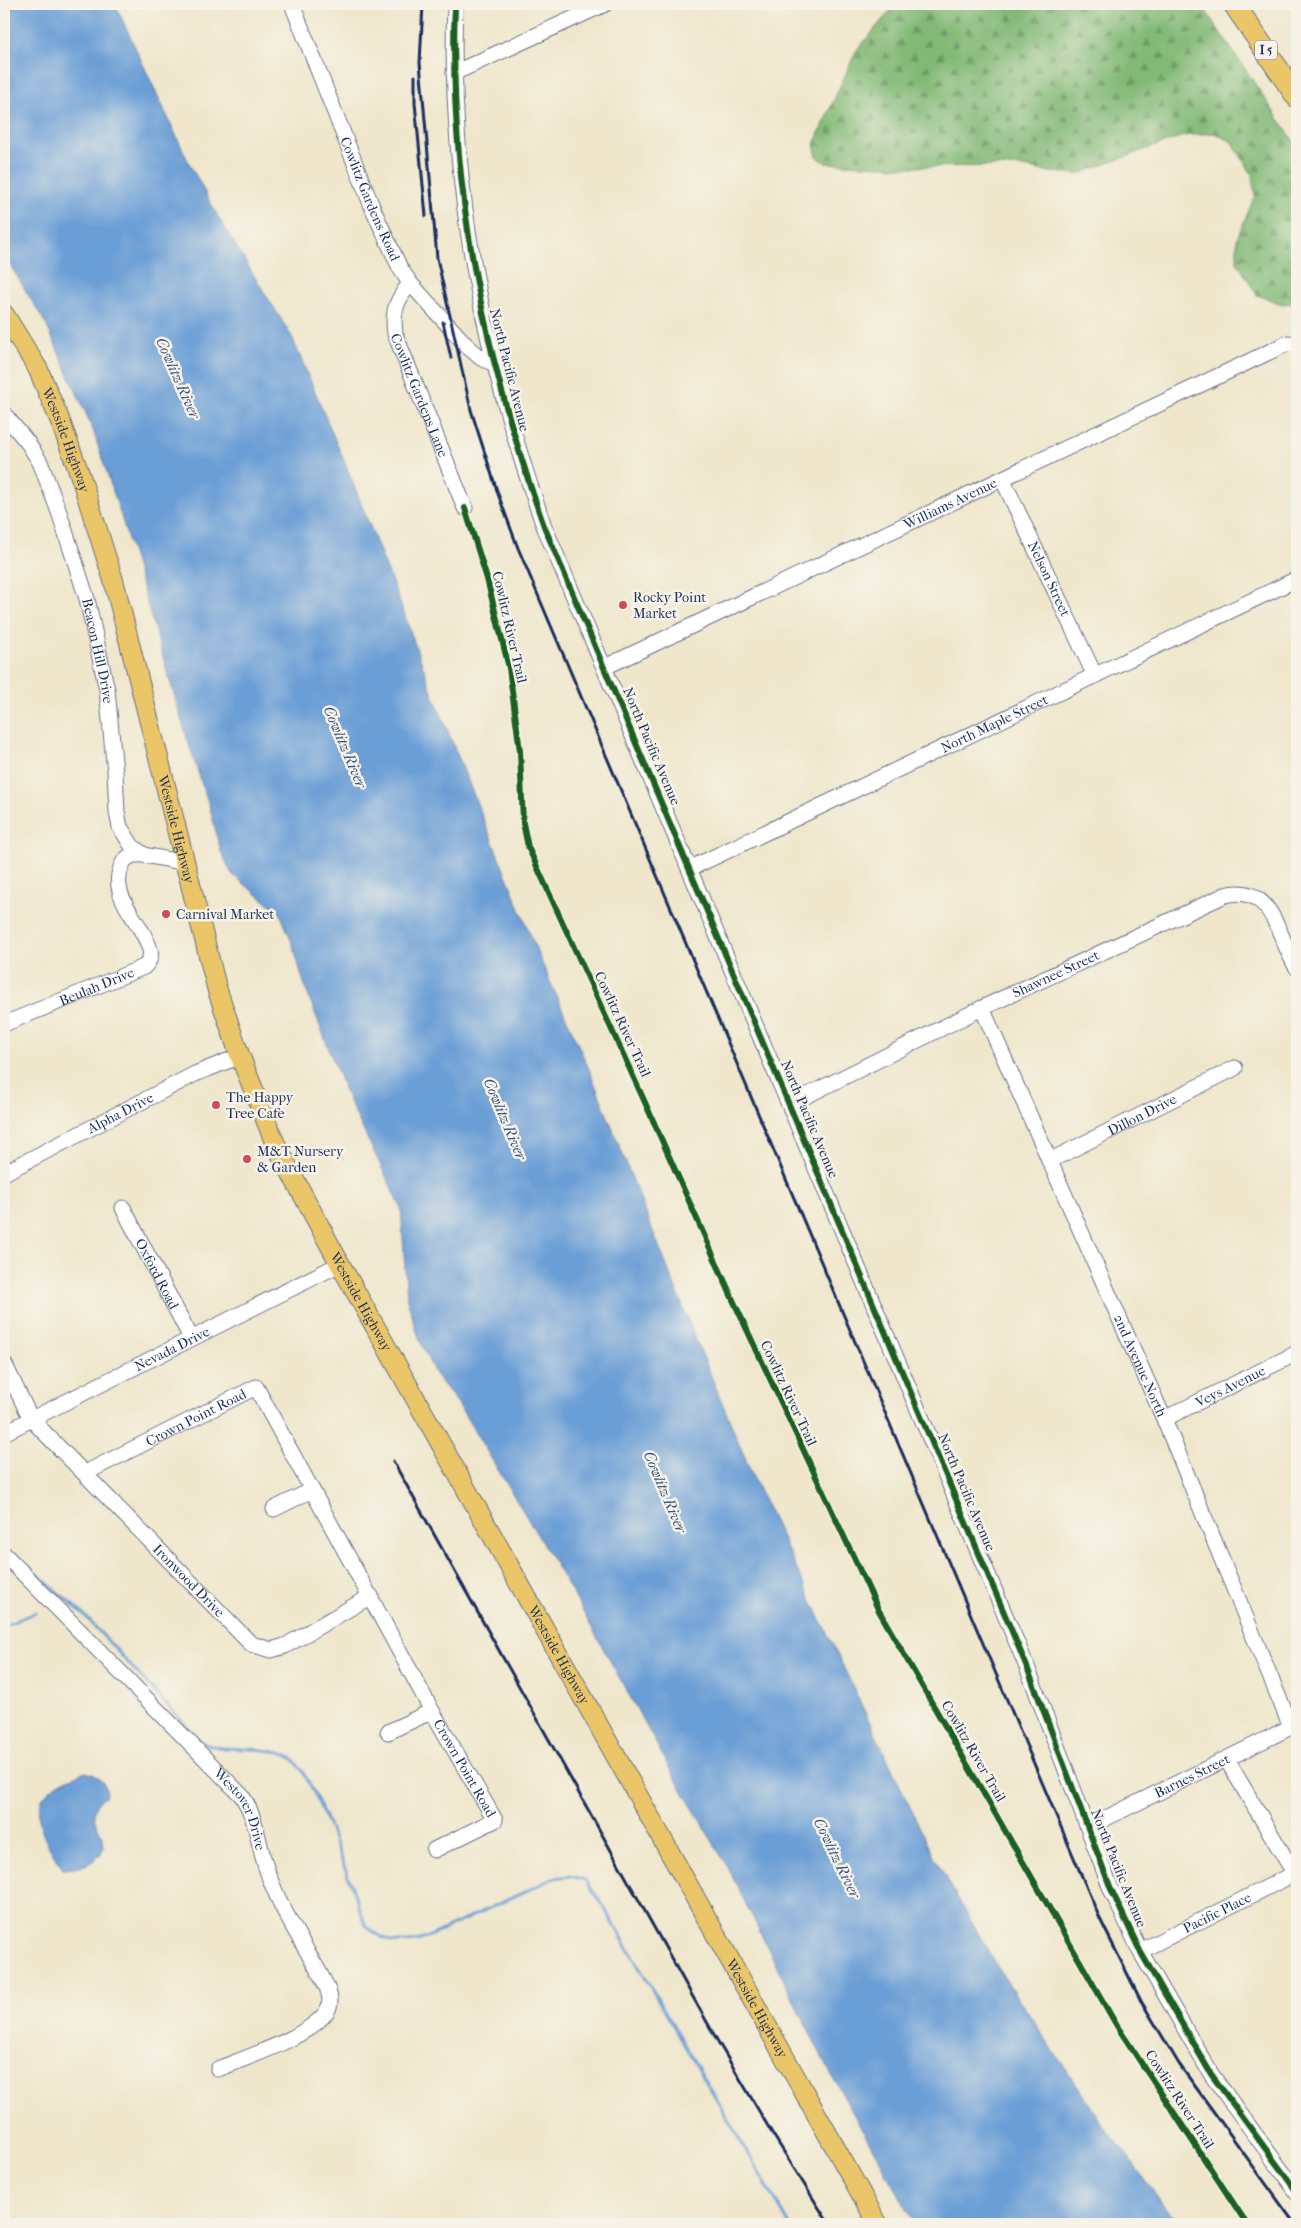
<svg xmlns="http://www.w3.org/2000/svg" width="1301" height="2228" viewBox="0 0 1301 2228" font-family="'IM FELL French Canon',serif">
  <defs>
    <pattern id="forest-firs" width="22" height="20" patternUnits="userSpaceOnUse" patternTransform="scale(1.25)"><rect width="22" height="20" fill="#82b976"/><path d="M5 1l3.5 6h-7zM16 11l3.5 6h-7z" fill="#6a9764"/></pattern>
  </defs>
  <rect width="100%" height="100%" fill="#f7f3e8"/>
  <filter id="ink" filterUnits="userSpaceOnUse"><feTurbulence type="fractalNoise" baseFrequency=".02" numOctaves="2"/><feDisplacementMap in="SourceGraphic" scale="10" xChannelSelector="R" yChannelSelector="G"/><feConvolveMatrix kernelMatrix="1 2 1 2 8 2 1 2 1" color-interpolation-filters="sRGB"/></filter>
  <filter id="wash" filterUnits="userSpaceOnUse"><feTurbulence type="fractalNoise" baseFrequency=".0096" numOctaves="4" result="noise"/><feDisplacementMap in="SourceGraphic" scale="20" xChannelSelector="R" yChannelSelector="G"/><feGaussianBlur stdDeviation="1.12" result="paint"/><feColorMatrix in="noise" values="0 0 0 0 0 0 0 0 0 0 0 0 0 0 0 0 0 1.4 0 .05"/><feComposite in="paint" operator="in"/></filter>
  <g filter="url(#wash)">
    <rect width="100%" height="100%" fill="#efe6cb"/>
    <path fill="url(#forest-firs)" stroke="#4e746a" d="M896,4H1201L1297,146V303L1282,304L1257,295L1237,262V238L1255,196L1252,174L1231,141L1214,133L1183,136L1078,174L1050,172L1018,166L898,167L826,163L817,157L814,144L856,51Z"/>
    <g fill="#6a9ed6" stroke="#42669a">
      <path d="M4,4H115L189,163L221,222L292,337L345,463L398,597L432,692L541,961L589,1069L694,1335L753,1477L820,1618L933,1855L998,1968L1098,2117L1178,2224H915L825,2063L727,1866L675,1778L572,1592L457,1402L435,1374L420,1341L407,1300L401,1207L348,1099L305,987L293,945L280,913L232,874L221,852L210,808L189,745L121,516L92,427L46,324L4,255Z"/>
      <path d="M86,1772C98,1775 107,1782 107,1795C93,1804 91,1813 98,1828C99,1831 103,1834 103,1838C108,1861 80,1869 63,1869C50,1851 27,1815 46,1794C56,1783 72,1777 86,1772Z"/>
    </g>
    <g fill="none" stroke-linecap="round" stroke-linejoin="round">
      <g stroke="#6a9ed6" stroke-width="3">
        <path d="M15,1555L85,1616L201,1742C229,1755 262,1743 290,1757C312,1769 355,1896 366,1926C388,1943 394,1945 421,1940L554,1878L570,1876L585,1880L601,1902L789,2224"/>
        <path d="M4,1626L36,1612"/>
      </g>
    </g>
  </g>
  <g filter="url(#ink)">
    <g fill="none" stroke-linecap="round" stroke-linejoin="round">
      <g stroke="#656f84" stroke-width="17">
        <g id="minor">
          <path id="s1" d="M292,4L373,209L400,268L410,283L467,346L481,358L493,363"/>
          <path d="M455,4C448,184 484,357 544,526L1027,1667L1111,1889L1140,1951L1211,2074L1297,2192"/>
          <path d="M454,73L605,4"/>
          <path id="s2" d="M410,283C396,302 392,310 395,334L465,508"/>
          <path id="s3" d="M4,414L28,443L40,462L59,512L87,599L107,690L115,772L117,812L120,827L132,846L144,855L186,863"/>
          <path id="s4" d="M1003,480L1095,676"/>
          <path id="s5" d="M605,667L1288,343L1297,344"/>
          <path id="s6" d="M691,868L1297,579"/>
          <path id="s7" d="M982,1008L1164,1419L1291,1727"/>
          <path id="s8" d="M4,1024L144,967C149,962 152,957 150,950C144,923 107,897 122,865C126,855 135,854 144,855"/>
          <path id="s9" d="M790,1104L982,1008L1225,895C1273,882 1277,937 1297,968"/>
          <path id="s10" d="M1049,1161L1235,1068"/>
          <path id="s11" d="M4,1173L195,1074L240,1056"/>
          <path id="s12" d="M123,1208L191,1338"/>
          <path id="s13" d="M4,1363L31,1419L251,1644L271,1650L285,1646L371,1596"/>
          <path id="s14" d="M1164,1419L1297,1353"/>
          <path id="s15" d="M4,1433L340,1264"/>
          <path id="s16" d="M85,1473L256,1387L432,1711L495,1820L434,1850"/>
          <path d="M274,1509L312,1490"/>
          <path id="s17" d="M4,1554L242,1796C257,1819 257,1839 265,1864C276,1902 300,1938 319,1972C325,1983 335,1999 327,2011C310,2037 247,2057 218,2069"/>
          <path d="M388,1732L432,1711"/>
          <path d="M1227,1760L1297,1878"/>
          <path id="s18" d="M1088,1827L1297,1724"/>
          <path id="s19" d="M1140,1951L1294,1874"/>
        </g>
      </g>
      <g stroke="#656f84" stroke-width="21">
        <g id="major">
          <path id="s20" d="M4,314L38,369L59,418L80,475L114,582L217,989L240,1056L275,1143L340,1264L878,2224"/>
        </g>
      </g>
      <g stroke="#656f84" stroke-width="23">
        <path id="highway" d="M1234,4L1297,97"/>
      </g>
      <use href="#minor" stroke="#fff" stroke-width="15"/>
      <use href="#major" stroke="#ebc669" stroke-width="19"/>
      <use href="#highway" stroke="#ebc669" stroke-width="21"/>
      <g stroke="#1b2f5e" stroke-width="3">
        <path d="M423,4L420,63L437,258L471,410L498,494L518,548L1100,1919L1141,2001L1179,2064L1295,2224"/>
        <path d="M415,76V103L426,216"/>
        <path d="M443,322L451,358"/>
        <path d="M393,1461L717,2040L772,2133L829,2224"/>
      </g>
      <g stroke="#f7f3e8" stroke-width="9">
        <g id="cycleway">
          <path d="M455,4C448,184 484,357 544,526L1027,1667L1111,1889L1140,1951L1211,2074L1297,2192"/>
          <path d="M465,508L487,579L509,668L520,751L523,823L528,847L643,1098L734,1302L878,1609L1117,2026L1247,2224"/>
        </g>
      </g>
      <use href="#cycleway" stroke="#1b5e20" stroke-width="6"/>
    </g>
  </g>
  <g fill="#d1495b" stroke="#f7f3e8" stroke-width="2">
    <circle cx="623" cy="605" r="5"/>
    <circle cx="166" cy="914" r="5"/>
    <circle cx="216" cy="1105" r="5"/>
    <circle cx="247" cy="1159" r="5"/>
  </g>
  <g text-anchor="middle" stroke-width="5" stroke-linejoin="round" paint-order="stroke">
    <rect fill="#f7f3e8" stroke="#5d6a87" stroke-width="1" x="1255" y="40.5" width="22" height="19" rx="4"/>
    <g font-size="12" font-weight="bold" fill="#1b2f5e">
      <text x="1266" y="54">I 5</text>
    </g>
    <g font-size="14" fill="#1b2f5e" stroke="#f7f3e8">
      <text dy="5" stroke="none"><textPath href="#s1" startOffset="210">Cowlitz Gardens Road</textPath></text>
      <text transform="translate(510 370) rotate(76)" y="5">North Pacific Avenue</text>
      <text dy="5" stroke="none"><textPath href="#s2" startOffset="121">Cowlitz Gardens Lane</textPath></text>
      <text dy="5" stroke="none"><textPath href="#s20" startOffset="141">Westside Highway</textPath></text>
      <text dy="5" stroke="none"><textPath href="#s5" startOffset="382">Williams Avenue</textPath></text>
      <text dy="5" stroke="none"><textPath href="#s4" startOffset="109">Nelson Street</textPath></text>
      <text transform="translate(510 627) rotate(77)" y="5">Cowlitz River Trail</text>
      <text dy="5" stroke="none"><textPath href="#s3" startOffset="258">Beacon Hill Drive</textPath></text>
      <text dy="5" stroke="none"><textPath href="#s6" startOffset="336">North Maple Street</textPath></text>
      <text transform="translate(652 746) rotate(67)" y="5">North Pacific Avenue</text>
      <text dy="5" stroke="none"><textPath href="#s20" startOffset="546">Westside Highway</textPath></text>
      <text dy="5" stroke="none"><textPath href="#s9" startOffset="296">Shawnee Street</textPath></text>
      <text dy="5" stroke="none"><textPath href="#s8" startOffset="100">Beulah Drive</textPath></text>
      <text transform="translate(623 1024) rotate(65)" y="5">Cowlitz River Trail</text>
      <text dy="5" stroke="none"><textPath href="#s11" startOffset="131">Alpha Drive</textPath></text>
      <text dy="5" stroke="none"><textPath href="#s10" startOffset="104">Dillon Drive</textPath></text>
      <text transform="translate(810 1119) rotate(67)" y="5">North Pacific Avenue</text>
      <text dy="5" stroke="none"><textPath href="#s12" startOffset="74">Oxford Road</textPath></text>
      <text dy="5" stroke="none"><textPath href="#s20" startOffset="1056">Westside Highway</textPath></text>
      <text dy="5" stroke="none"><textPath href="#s15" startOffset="188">Nevada Drive</textPath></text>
      <text dy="5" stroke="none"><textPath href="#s7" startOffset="391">2nd Avenue North</textPath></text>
      <text dy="5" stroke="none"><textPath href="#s14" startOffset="74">Veys Avenue</textPath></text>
      <text transform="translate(789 1393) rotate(65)" y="5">Cowlitz River Trail</text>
      <text dy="5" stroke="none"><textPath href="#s16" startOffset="124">Crown Point Road</textPath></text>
      <text transform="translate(967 1492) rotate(67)" y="5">North Pacific Avenue</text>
      <text dy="5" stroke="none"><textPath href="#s13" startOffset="288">Ironwood Drive</textPath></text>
      <text dy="5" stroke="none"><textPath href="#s20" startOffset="1461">Westside Highway</textPath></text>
      <text transform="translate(974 1751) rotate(60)" y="5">Cowlitz River Trail</text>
      <text dy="5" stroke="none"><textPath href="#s16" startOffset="626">Crown Point Road</textPath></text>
      <text dy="5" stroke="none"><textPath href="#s18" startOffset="116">Barnes Street</textPath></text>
      <text dy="5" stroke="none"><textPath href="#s17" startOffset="350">Westover Drive</textPath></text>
      <text transform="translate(1119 1868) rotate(68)" y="5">North Pacific Avenue</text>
      <text dy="5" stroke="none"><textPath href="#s19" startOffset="86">Pacific Place</textPath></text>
      <text dy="5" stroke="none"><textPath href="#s20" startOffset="1866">Westside Highway</textPath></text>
      <text transform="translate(1180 2099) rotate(57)" y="5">Cowlitz River Trail</text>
    </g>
    <g font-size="14" fill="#1b2f5e" stroke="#f7f3e8" text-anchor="start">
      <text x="633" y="602">Rocky Point<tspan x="633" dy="16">Market</tspan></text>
      <text x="176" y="919">Carnival Market</text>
      <text x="226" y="1102">The Happy<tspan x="226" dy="16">Tree Cafe</tspan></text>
      <text x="257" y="1156">M&amp;T Nursery<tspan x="257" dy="16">&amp; Garden</tspan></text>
    </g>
    <g font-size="15" font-style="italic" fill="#375688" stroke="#f7f3e8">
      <text transform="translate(178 378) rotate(66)" y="5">Cowlitz River</text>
      <text transform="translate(345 747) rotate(67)" y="5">Cowlitz River</text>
      <text transform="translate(505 1119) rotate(67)" y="5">Cowlitz River</text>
      <text transform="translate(665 1492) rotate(67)" y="5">Cowlitz River</text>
      <text transform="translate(837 1858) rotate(64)" y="5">Cowlitz River</text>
    </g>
  </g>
  <rect width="1301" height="2228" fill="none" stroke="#f7f3e8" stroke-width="20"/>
</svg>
